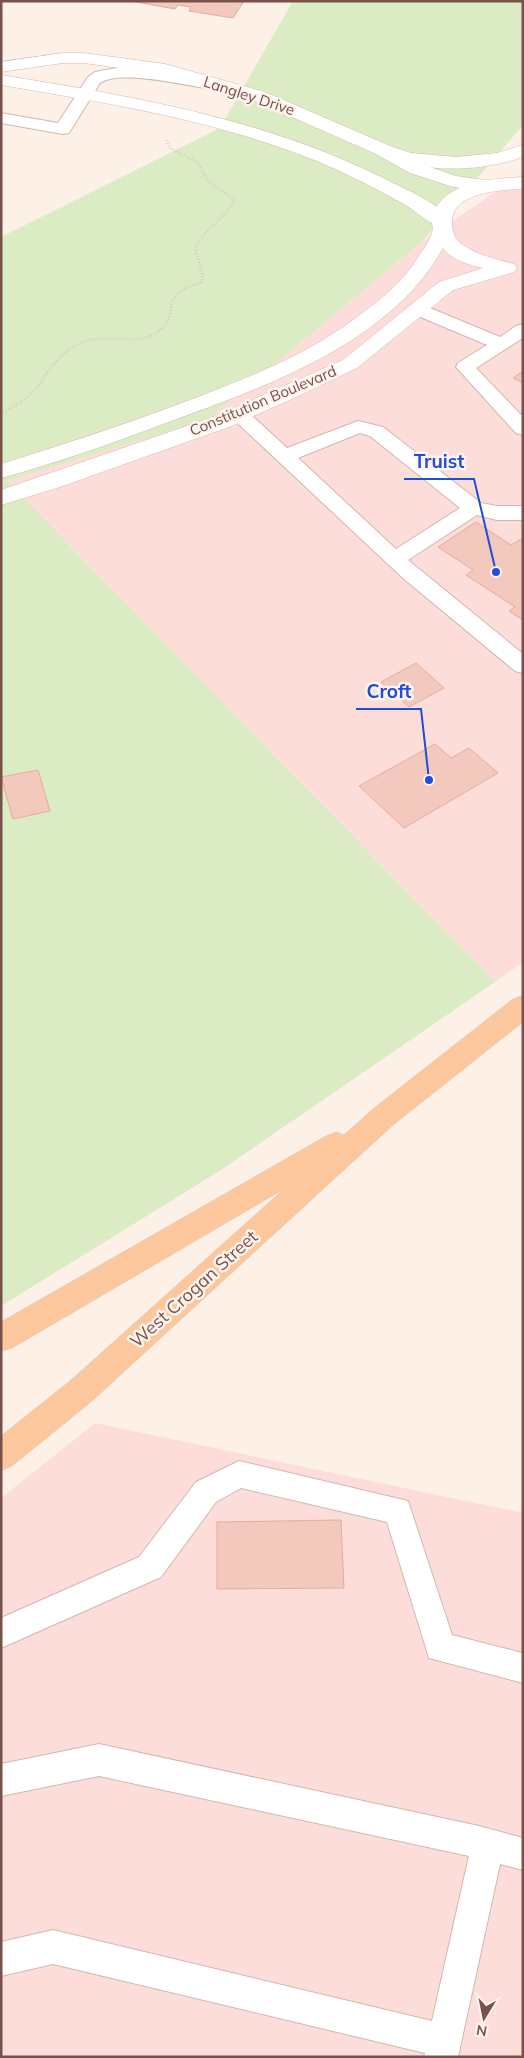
<svg xmlns="http://www.w3.org/2000/svg" width="524" height="2058" viewBox="0 0 524 2058" font-family="Mulish,sans-serif">
  <rect width="100%" height="100%" fill="#fdf0e6"/>
  <g fill="#fdddd9">
    <path d="M523,173V962L495,982L7,481L205,420L422,242Z"/>
    <path d="M95,1423L523,1513V2057H1V1498Z"/>
  </g>
  <path fill="#dbebc3" d="M293,1H523V125L422,242L206,420L7,481L495,982L221,1170L1,1306V237L220,128Z"/>
  <g fill="#f3c8bd" stroke="#e6ab9c">
    <path d="M131,1H244L233,18L189,11L191,7L178,5L175,9Z"/>
    <path d="M523,371V383L513,378Z"/>
    <path d="M476,522L511,545L523,538V620L509,611L515,607L466,575L473,570L438,547Z"/>
    <path d="M416,663L444,688L409,707L381,682Z"/>
    <path d="M435,744L451,758L469,748L498,773L404,828L359,786Z"/>
    <path d="M38,770L50,811L13,819L1,777Z"/>
    <path d="M341,1520L344,1588L217,1589V1522Z"/>
  </g>
  <g fill="none" stroke-linecap="round" stroke-linejoin="round">
    <g stroke="#d1b7ae" stroke-width="2">
      <g id="lane">
        <path d="M122,67L215,80L221,82L223,85L221,88L215,90C190,86 120,69 100,83L69,133L63,134L1,123V113L58,123L88,77L95,72Z"/>
        <path d="M418,303L500,337L516,326L523,324V338L476,368L523,417V435L516,433L456,367L458,363L487,345L411,313L409,309L411,305Z"/>
        <path d="M239,408L246,410L287,448L358,421L383,427L481,503L497,506H523V520H497L477,515L408,560L523,654V673L515,671L404,579L232,418L229,414L232,410ZM360,433L370,436L460,508L396,549L298,458Z"/>
        <path d="M239,1461L408,1501L452,1635L523,1653V1683L429,1658L387,1522L241,1488L216,1502L161,1577L1,1648V1618L139,1557L196,1482Z"/>
        <path d="M99,1744L479,1826L523,1838V1870L500,1864L458,2057H424L425,2053L53,1964L1,1976V1942L53,1930L432,2021L469,1856L99,1776L1,1796V1764Z"/>
      </g>
    </g>
    <g stroke="#d1b7ae" stroke-width="1">
      <g id="street">
        <path d="M63,53H84L165,64L265,92L388,145L424,165L456,176L492,181L495,185L492,189L485,191L453,187L410,173L374,153L253,100L163,74L84,63H63L1,72V62Z"/>
        <path d="M1,75C137,97 273,120 397,185C413,193 439,204 450,220L447,224C442,225 437,226 432,223C422,218 414,210 404,204C381,191 357,179 333,168C228,122 113,104 1,85Z"/>
      </g>
    </g>
    <g stroke="#d7b8ad" stroke-width="1">
      <g id="secondary">
        <path d="M381,143L411,153L456,157L497,153L523,145V157C482,171 433,173 392,159C385,157 376,155 372,149L374,145Z"/>
        <path d="M523,177V189C500,190 448,192 452,226C453,234 456,241 463,245C479,256 496,259 514,264L517,268L514,272L453,290L357,368L294,398L229,427L57,488L1,505V490L213,417L343,360L439,282L483,268C469,265 452,260 443,248C389,345 262,388 163,424C110,444 56,463 1,478V464C59,446 117,427 174,406C237,382 303,358 357,317C379,301 403,282 417,259C422,251 429,242 432,233C434,228 431,223 432,218C442,181 492,179 523,177Z"/>
      </g>
    </g>
    <g stroke="#d9cecc" stroke-width="1">
      <path id="primary" d="M523,996V1022L393,1125L92,1401L12,1466L1,1471V1436L70,1381L284,1189L12,1348L1,1351V1322L326,1136L336,1132L344,1135L373,1109L513,999Z"/>
    </g>
    <path stroke="#d8ab9f" stroke-width="2.5" stroke-dasharray="0.5 2.5" stroke-linecap="butt" d="M1,414C14,406 29,398 38,387C42,383 43,378 46,374C54,362 68,349 80,343C104,332 134,347 156,333C184,314 155,294 201,283L203,275L195,247C206,229 224,218 235,200L208,181L197,162L171,149L166,140"/>
    <use href="#lane" fill="#fff" fill-rule="evenodd"/>
    <use href="#street" fill="#fff" fill-rule="evenodd"/>
    <use href="#secondary" fill="#fff" fill-rule="evenodd"/>
    <use href="#primary" fill="#fdc79d" fill-rule="evenodd"/>
  </g>
  <g text-anchor="middle" stroke-width="5" stroke-linejoin="round" paint-order="stroke">
    <g font-size="15" fill="#77514a" stroke="#fff4ed">
      <text transform="translate(249 96) rotate(18)" y="5">Langley Drive</text>
      <text transform="translate(263 401) rotate(-23)" y="5">Constitution Boulevard</text>
    </g>
    <g font-size="18" fill="#77514a" stroke="#fff4ed">
      <text transform="translate(194 1289) rotate(-42)" y="6">West Crogan Street</text>
    </g>
  </g>
  <path fill="none" stroke="#1d4ed8" stroke-width="2" d="M496 572L474 479H404M429 780L421 709H356"/>
  <g fill="#1d4ed8" stroke="#fff4ed" stroke-width="2">
    <circle cx="496" cy="572" r="5"/>
    <circle cx="429" cy="780" r="5"/>
  </g>
  <g font-size="19" text-anchor="middle" font-weight="bold" fill="#1d4ed8" stroke="#fff4ed" stroke-width="5" stroke-linejoin="round" paint-order="stroke">
    <text x="439" y="468">Truist</text>
    <text x="389" y="698">Croft</text>
  </g>
  <rect width="524" height="2058" fill="none" stroke="#77514a" stroke-width="5"/>
  <g transform="translate(484 2018) rotate(190)" stroke="#fff4ed" stroke-width="4" paint-order="stroke">
  <path d="M0-4L9 19L0 12L-9 19Z" fill="#77514a"/>
  <text y="-8" font-size="14" font-weight="bold" text-anchor="middle" fill="#77514a">N</text>
  </g>
</svg>
